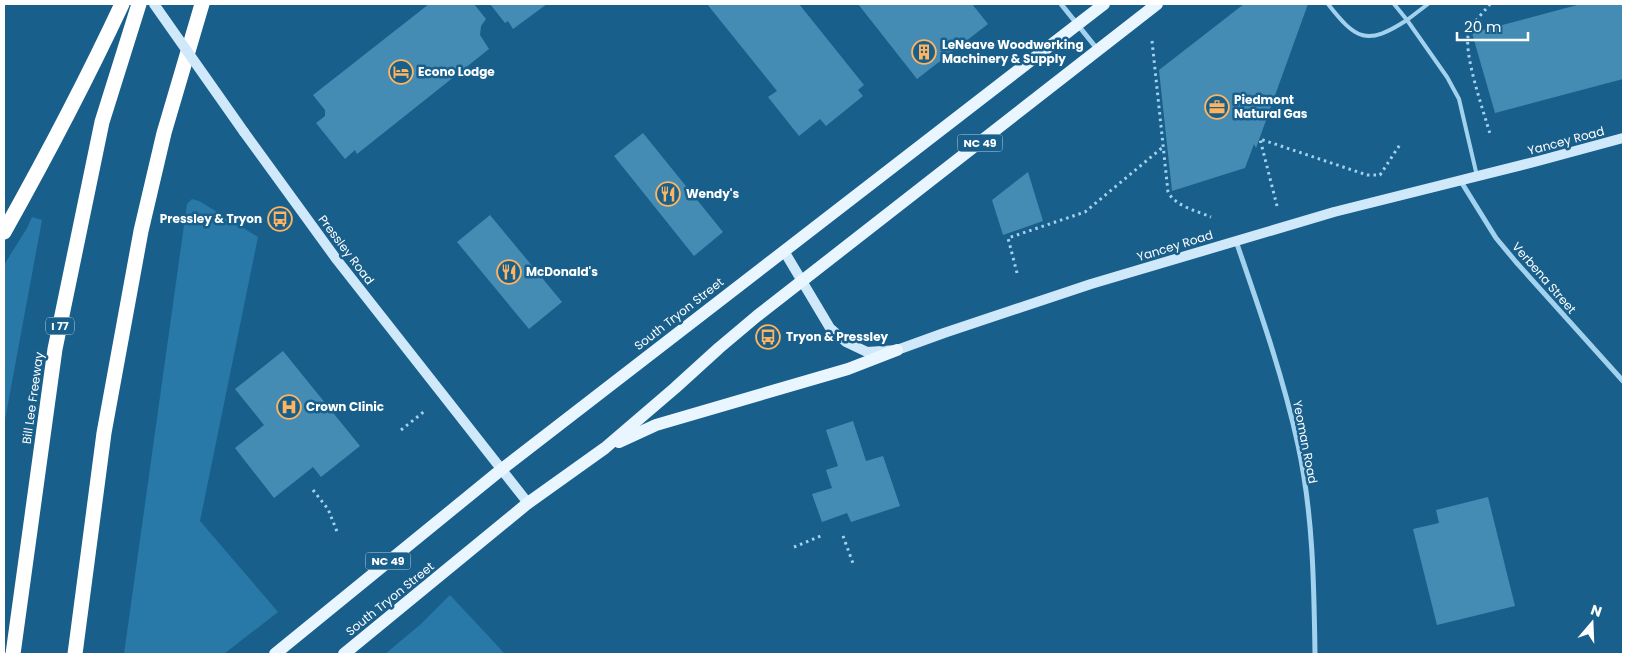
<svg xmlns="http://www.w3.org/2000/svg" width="1627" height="658" viewBox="0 0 1627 658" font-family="Poppins,sans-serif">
  <rect width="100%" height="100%" fill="#195f8b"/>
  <g fill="#2879a7">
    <path d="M192,199L199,201L258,237L200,521L278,612L224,654H124L187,204Z"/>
    <path d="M32,217L42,220L4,425V265L27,228Z"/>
    <path d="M450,595L505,654H385L421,624Z"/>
  </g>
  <g fill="#458cb5">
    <path d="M429,4H474L486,19L481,26L480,35L489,49L357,154L355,150L345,159L316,123L325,116V110L313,95Z"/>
    <path d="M490,4H547L513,29L508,21L505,23Z"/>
    <path d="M707,4H799L864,85L858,90L863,96L826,126L820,119L799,136L768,97L777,91Z"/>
    <path d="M858,4H972L988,24L917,79Z"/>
    <path d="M1244,4H1308L1256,148L1254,144L1245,168L1172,191L1159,70Z"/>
    <path d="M1581,4H1623V79L1495,113L1472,33Z"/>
    <path d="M643,133L723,232L694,256L614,156Z"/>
    <path d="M1028,172L1043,221L1003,235L992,200Z"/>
    <path d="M490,215L562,302L529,329L457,242Z"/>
    <path d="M283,351L360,446L321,477L313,467L274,498L235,448L264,425L235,389Z"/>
    <path d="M853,421L866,461L883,456L900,506L851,522L847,513L822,522L812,494L832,488L826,470L838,466L826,430Z"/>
    <path d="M1488,497L1515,606L1437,625L1413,529L1439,523L1436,510Z"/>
  </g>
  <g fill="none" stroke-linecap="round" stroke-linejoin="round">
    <g stroke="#a3d2ee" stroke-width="3" stroke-dasharray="2.5 4" stroke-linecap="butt">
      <path d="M1490,4C1483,13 1473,22 1469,32C1462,51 1484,112 1490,134"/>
      <path d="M1152,41L1168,192C1175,206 1197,211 1211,217"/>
      <path d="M1277,206L1260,139L1367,175H1380L1401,143"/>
      <path d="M1017,273L1008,238L1085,212L1163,147"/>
      <path d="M401,430L426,410"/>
      <path d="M313,490L328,509L338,534"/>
      <path d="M843,536L854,566"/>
      <path d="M794,547L823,535"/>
    </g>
    <g stroke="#a3d2ee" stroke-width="4">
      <path d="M1328,4C1356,40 1367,46 1407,20L1394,4"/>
      <path d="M1428,4L1407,20L1447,77L1459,99L1477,176"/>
    </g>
    <g stroke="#a3d2ee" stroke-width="5">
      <path d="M1061,4L1098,50"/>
      <path d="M1460,180L1496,238L1516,262L1623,381"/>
      <path d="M1236,241C1259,308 1283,376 1298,445C1313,514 1314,584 1315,654"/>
    </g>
    <g stroke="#d0e9fa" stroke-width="10">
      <path d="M244,132L337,260L528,503"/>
      <path d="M784,251L830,328L846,342L867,352L897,350L944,333L1091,284L1334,212L1538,161L1623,138"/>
    </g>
    <g stroke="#e9f6ff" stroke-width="12">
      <path d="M619,442L656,425L848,369L897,350"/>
      <path d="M275,654L502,469L1104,4"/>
      <path d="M344,654L528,503L605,448L675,388L719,348L757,316L1157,4"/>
    </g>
    <g stroke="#fff" stroke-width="15">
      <path d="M4,232C46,157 86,81 122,4"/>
      <path d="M13,654L55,349L102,122L139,4"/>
      <path d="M75,654L104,433L141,231L164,133L202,4"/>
    </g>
    <path stroke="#d0e9fa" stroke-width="10" d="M154,4L244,132"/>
  </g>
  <defs>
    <g id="building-ring" transform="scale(1.25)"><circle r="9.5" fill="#195f8b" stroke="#ffb45f" stroke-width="1.5"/><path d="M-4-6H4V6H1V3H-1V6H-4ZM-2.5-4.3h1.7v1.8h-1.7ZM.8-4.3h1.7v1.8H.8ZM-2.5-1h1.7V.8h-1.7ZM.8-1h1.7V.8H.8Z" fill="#ffb45f"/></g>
    <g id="hotel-ring" transform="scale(1.25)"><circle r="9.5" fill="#195f8b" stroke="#ffb45f" stroke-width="1.5"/><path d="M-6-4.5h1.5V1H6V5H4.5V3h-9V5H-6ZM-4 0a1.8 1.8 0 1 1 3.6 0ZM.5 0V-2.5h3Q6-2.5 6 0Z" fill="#ffb45f"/></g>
    <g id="office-ring" transform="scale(1.25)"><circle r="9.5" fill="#195f8b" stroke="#ffb45f" stroke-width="1.5"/><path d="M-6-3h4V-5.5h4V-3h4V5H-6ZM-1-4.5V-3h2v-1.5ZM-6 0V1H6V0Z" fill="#ffb45f"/></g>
    <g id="restaurant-ring" transform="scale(1.25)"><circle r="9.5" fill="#195f8b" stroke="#ffb45f" stroke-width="1.5"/><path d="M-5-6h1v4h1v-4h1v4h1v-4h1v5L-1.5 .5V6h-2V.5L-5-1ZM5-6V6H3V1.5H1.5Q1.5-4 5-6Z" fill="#ffb45f"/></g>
    <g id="bus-ring" transform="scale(1.25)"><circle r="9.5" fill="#195f8b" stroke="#ffb45f" stroke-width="1.5"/><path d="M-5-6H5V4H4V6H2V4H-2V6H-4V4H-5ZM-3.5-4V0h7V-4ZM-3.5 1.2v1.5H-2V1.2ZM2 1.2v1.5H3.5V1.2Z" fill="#ffb45f"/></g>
    <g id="hospital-ring" transform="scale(1.25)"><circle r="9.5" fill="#195f8b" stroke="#ffb45f" stroke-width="1.5"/><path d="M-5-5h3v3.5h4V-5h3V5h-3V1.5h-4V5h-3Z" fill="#ffb45f"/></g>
  </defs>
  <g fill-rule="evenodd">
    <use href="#building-ring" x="924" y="52"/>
    <use href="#hotel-ring" x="401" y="72"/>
    <use href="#office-ring" x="1217" y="107"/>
    <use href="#restaurant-ring" x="668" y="194"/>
    <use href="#bus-ring" x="280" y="219"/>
    <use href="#restaurant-ring" x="509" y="272"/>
    <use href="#bus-ring" x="768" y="337"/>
    <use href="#hospital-ring" x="289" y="407"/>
  </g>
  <g text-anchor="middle" stroke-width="5" stroke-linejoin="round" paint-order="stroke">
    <g fill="#195f8b" stroke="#bacfdc" stroke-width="1">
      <rect x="957.5" y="134.5" width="45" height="17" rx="4"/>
      <rect x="46" y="317.5" width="28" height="17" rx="4"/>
      <rect x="365.5" y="552.5" width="45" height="17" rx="4"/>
    </g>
    <g font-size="11" font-weight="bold" fill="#fff">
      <text x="980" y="147">NC 49</text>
      <text x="60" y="330">I 77</text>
      <text x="388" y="565">NC 49</text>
    </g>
    <g font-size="12" font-weight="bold" fill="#fff" stroke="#195f8b" text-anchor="start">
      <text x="942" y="49">LeNeave Woodworking<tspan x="942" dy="14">Machinery &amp; Supply</tspan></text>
      <text x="418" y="76">Econo Lodge</text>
      <text x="1234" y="104">Piedmont<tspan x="1234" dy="14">Natural Gas</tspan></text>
      <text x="686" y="198">Wendy's</text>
      <text x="262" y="223" text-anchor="end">Pressley &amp; Tryon</text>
      <text x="526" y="276">McDonald's</text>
      <text x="786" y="341">Tryon &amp; Pressley</text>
      <text x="306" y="411">Crown Clinic</text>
    </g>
    <g font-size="12" fill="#fff" stroke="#195f8b">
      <text transform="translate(1566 141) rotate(-15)" y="4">Yancey Road</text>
      <text transform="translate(1175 246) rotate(-17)" y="4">Yancey Road</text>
      <text transform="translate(346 250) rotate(53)" y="4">Pressley Road</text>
      <text transform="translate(1544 278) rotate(49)" y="4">Verbena Street</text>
      <text transform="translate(679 314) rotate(-38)" y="4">South Tryon Street</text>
      <text transform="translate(33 398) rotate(-82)" y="4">Bill Lee Freeway</text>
      <text transform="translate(1305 442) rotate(79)" y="4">Yeoman Road</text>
      <text transform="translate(390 599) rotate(-39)" y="4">South Tryon Street</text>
    </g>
  </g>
  <rect width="1627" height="658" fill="none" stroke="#ffffff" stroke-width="10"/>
  <g transform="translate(1592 623) rotate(19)" stroke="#195f8b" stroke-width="4" paint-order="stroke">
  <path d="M0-4L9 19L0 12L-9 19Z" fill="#ffffff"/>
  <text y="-8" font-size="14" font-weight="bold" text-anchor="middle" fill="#ffffff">N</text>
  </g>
  <path d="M1457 32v8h71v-8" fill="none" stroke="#ffffff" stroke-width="2.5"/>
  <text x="1464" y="32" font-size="15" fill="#ffffff" stroke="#195f8b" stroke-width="4" paint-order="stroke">20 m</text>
</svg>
